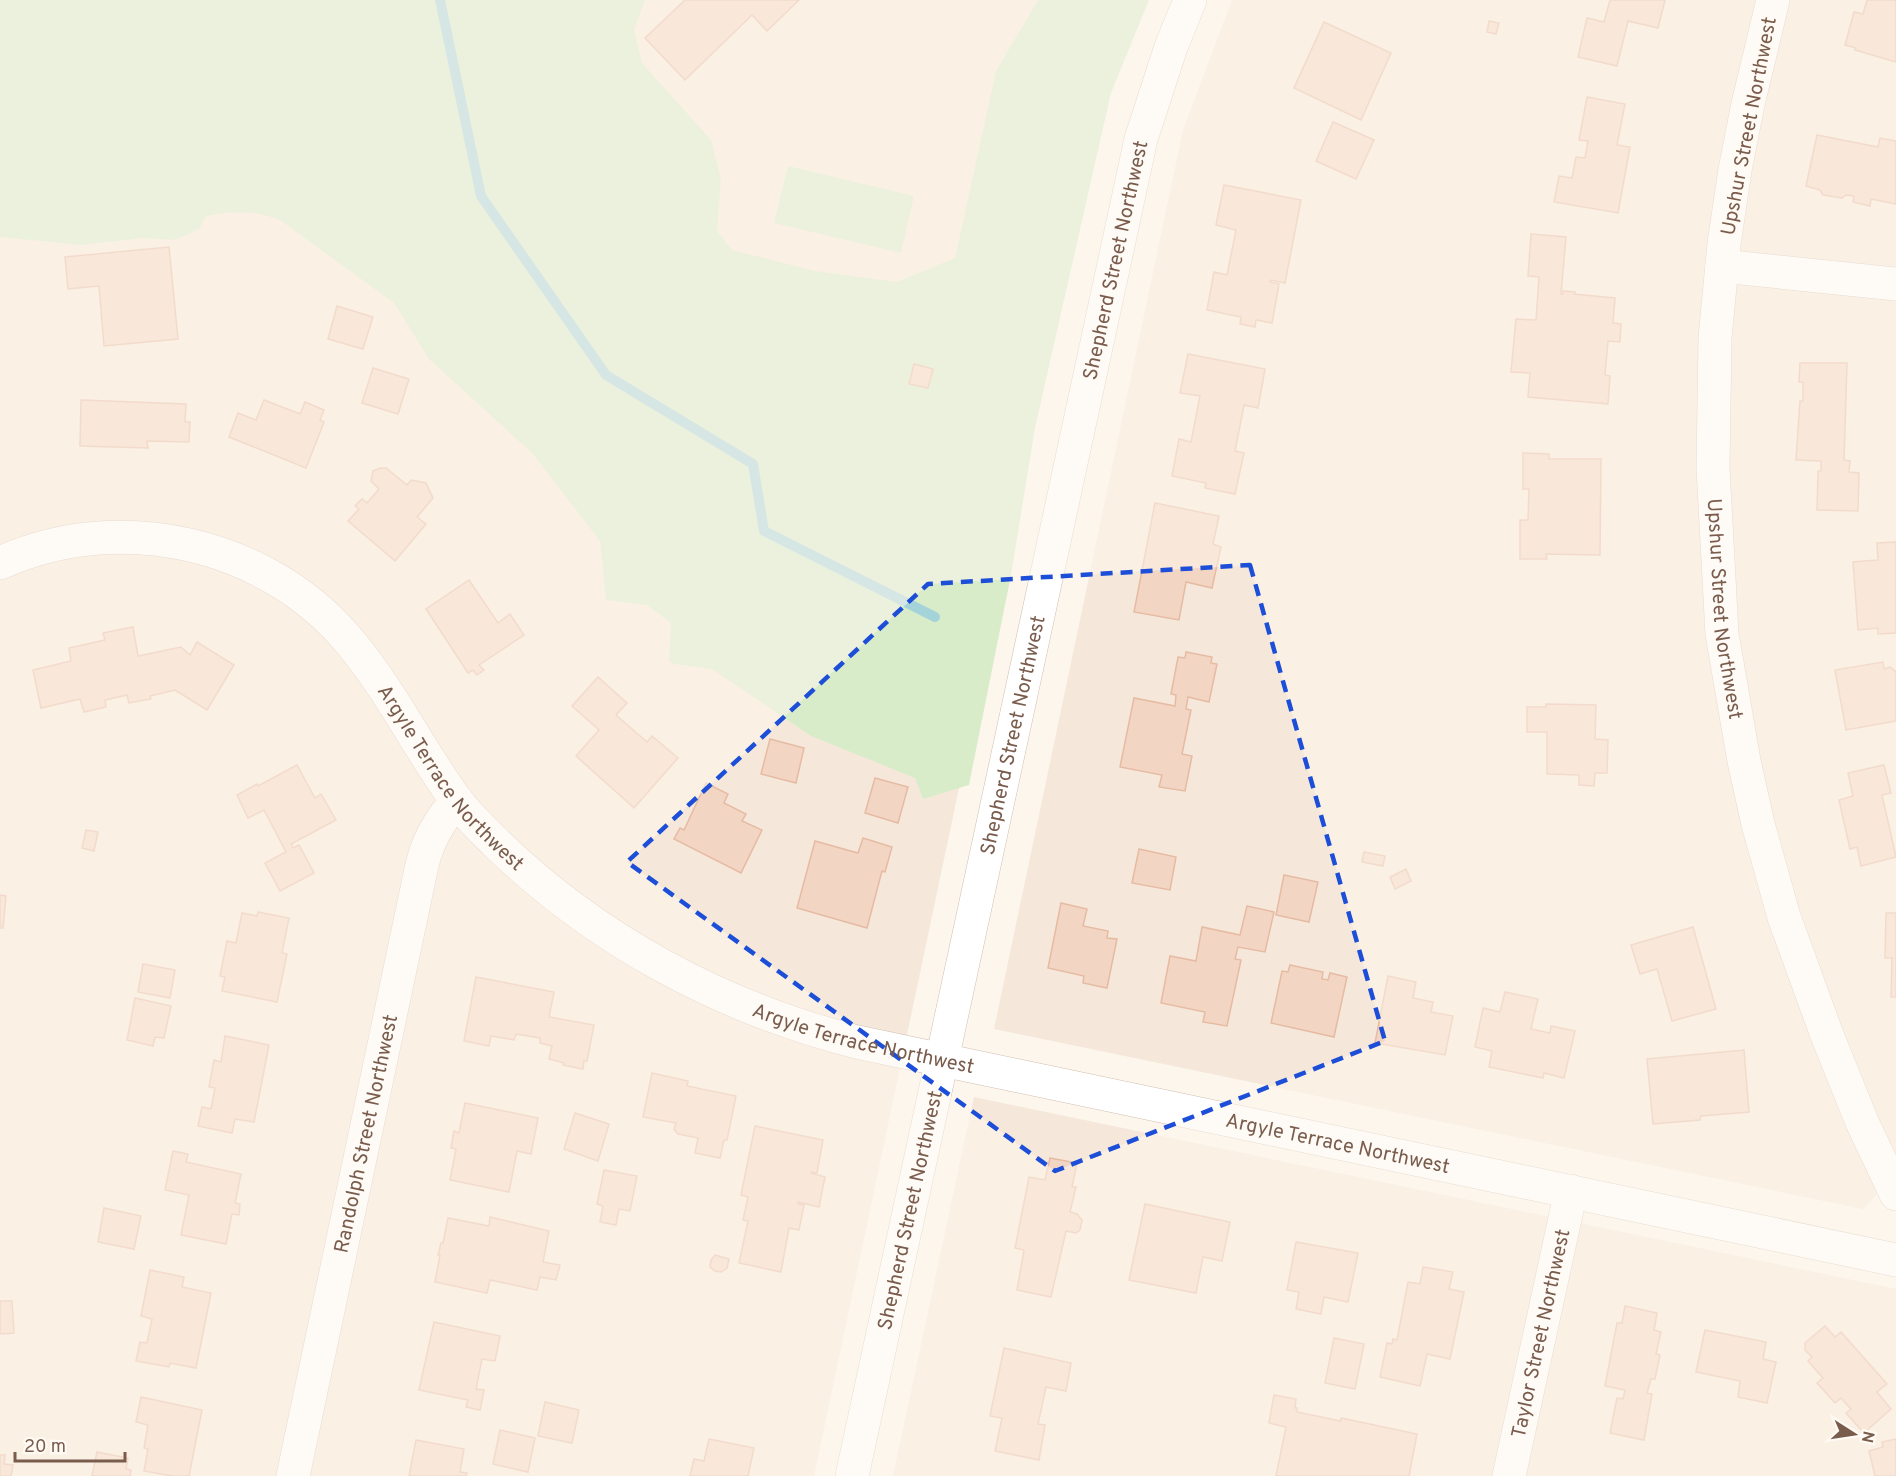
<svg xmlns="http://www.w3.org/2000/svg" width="1896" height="1476" viewBox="0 0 1896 1476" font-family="Overpass,sans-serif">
  <rect width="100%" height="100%" fill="#fdf6ec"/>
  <g fill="#f5e8da">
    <path d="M0,0H1129L1081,87L1005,570L814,1476H0Z"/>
    <path d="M1232,0H1896V1175L1863,1209L994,1029L1183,130Z"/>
    <path d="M974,1097L1896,1289V1476H893Z"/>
  </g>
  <g fill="#d8ecc9">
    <path d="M0,0H645L634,30L642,63L711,140L721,179L717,231L732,250L815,271L897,282L955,258L996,71L1038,0H1149L1111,93L1035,428L1011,575L969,785L923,799L915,778L811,736L712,669L674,664L669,660L671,623L647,605L606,600L600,541L533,454L429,359L394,303L280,220C254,210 232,211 206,216L199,229L175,240L142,238L81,245L0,237Z"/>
    <path d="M788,166L914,196L901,253L774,223Z"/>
  </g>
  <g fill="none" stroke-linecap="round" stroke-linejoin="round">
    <path stroke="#a5d3da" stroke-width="10" d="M440,0L481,196L606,375L753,464L764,531L935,617"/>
  </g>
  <g fill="#f3d5c3" stroke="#e6bba3" stroke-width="1.5">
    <path d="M685,0H799L767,31L752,15L685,80L645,38Z"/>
    <path d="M1610,0H1665L1658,28L1628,21L1617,66L1578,57L1587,18L1604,22Z"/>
    <path d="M1867,0H1896V62L1855,50L1856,48L1845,45L1854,12L1863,14Z"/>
    <path d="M1489,21L1499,23L1496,34L1487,32Z"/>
    <path d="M1324,22L1391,53L1361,120L1294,88Z"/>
    <path d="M1587,97L1625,104L1617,145L1630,147L1618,213L1554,202L1559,176L1572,178L1576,157L1585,158L1588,141L1579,140Z"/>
    <path d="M1333,122L1374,140L1356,179L1316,161Z"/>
    <path d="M1817,135L1878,147L1880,138L1896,141V204L1871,199L1870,206L1853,202L1854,196L1846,195L1842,198L1823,195L1820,190L1806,186Z"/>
    <path d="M1224,185L1301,200L1285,283L1271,280L1270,282L1279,284L1272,323L1256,320L1255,327L1240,324L1241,317L1207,310L1214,272L1227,275L1236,230L1216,225Z"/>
    <path d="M1531,234L1566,237L1561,294H1563V291L1575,292L1574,294L1615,298L1613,323L1621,324L1620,342L1608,341L1605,375L1610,376L1608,404L1528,397L1530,373L1511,372L1516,319L1536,320L1539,277L1528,276Z"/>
    <path d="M169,247L178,339L104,346L99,286L68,289L65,257Z"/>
    <path d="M337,306L373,317L363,349L328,339Z"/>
    <path d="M1188,354L1265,369L1258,408L1244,405L1235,451L1244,453L1235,494L1205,488L1206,483L1172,476L1179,439L1191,442L1200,396L1180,393Z"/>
    <path d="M1800,363H1847L1844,460L1850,461L1849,472L1859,473L1858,511L1817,510L1818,471H1821V461L1796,460L1800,401H1803V382H1799Z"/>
    <path d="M914,364L933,369L928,388L909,384Z"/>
    <path d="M373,368L409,379L398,414L362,403Z"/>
    <path d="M81,400L186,404L185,422H190L189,442L147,441L148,448L80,446Z"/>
    <path d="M264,400L300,414L305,402L324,410L320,420L324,422L306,468L229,437L238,413L256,420Z"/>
    <path d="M1523,453L1549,454V459H1601L1600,555L1546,554L1547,559H1520V520H1528L1529,489H1523Z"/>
    <path d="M380,468H386L407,485L411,480L426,483L433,498L417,517L426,524L395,561L348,521L359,509L355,506L362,499L367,503L379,489L371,481L373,471Z"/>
    <path d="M1155,503L1219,516L1213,544L1221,547L1212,588L1186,582L1179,620L1134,612Z"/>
    <path d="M1896,542V633L1878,634V628L1858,630L1853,562L1878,560L1877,543Z"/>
    <path d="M469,580L498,623L510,614L524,635L479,665L484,670L477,675L473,670L468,673L426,609Z"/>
    <path d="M133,627L138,656L181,647L190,655L197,642L234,665L207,710L175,690L150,696L151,699L129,703L127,695L105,700L106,707L84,712L80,699L41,708L33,670L71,661L69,648L105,640L103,633Z"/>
    <path d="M1186,652L1212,657L1211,663L1217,664L1209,702L1188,697L1186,709L1191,710L1182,754L1192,756L1185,791L1159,787L1162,775L1120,767L1134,698L1175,706L1176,695L1171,694L1178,657L1185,658Z"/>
    <path d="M1883,662L1884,669L1890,667L1896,672V721L1846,730L1835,670Z"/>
    <path d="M598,677L627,703L616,715L647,742L652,736L678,758L634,808L576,756L599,730L572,706Z"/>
    <path d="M1546,704L1596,705L1595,739L1608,740L1607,773H1595L1594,786L1579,785V775L1547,774V732H1527V707H1546Z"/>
    <path d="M770,739L804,748L796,783L761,774Z"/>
    <path d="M297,765L315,798L321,794L336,820L291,844L293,848L299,845L314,873L280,891L265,863L286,852L264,810L248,818L237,795L257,784L258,786Z"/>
    <path d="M1884,765L1891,793L1882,795L1896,857L1861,866L1857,847L1850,849L1839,800L1853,796L1848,773Z"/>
    <path d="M875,778L908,787L898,823L865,813Z"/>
    <path d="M706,783L728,794L724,803L746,814L742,821L762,830L741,873L674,839L680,828L684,830Z"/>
    <path d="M86,830L98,832L94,851L82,848Z"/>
    <path d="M863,838L892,847L885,872L882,871L867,928L797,908L815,841L858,853Z"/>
    <path d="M1139,849L1176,857L1170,890L1132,883Z"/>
    <path d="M1364,852L1385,856L1383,866L1362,862Z"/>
    <path d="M1406,869L1411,881L1395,889L1390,877Z"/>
    <path d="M1284,875L1318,882L1309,922L1276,915Z"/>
    <path d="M0,895L6,896L3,928H0Z"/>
    <path d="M1061,903L1087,909L1083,926L1108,931L1107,938L1117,939L1107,988L1083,983L1084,976L1048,968Z"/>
    <path d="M1247,906L1274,912L1265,952L1238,947L1235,959L1241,960L1227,1026L1203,1022L1205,1012L1161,1003L1170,956L1196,961L1202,927L1240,935Z"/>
    <path d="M258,912L289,918L282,953L287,954L277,1002L222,991L225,977L220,976L227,941L236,943L242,913L257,916Z"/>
    <path d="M1886,913H1896V997H1891L1892,958H1885Z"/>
    <path d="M1693,927L1716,1009L1672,1021L1657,969L1640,974L1631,945Z"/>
    <path d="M143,964L175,970L170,998L138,992Z"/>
    <path d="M1290,965L1323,972L1322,979L1328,980L1330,973L1347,977L1334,1037L1271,1023L1282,971L1288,972Z"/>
    <path d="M1388,976L1416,982L1413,998L1433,1002L1431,1012L1453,1016L1445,1055L1375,1043Z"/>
    <path d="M476,977L554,992L549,1017L594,1025L587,1061H584L583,1069L563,1065L564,1063L549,1059L552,1046L540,1043V1038L516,1034L514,1040L491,1036L489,1046L464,1041Z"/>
    <path d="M1505,992L1538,999L1531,1029L1550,1033L1551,1026L1575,1031L1564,1078L1544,1073L1543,1078L1489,1067L1492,1051L1475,1047L1483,1008L1500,1012Z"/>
    <path d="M135,998L171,1006L164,1038L155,1037L153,1046L127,1040Z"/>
    <path d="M225,1036L269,1045L254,1122L235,1119L232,1133L198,1126L202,1107L211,1109L215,1088L209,1087L214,1060L221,1062Z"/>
    <path d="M1744,1050L1749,1112L1701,1116L1700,1120L1653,1124L1647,1059Z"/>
    <path d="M652,1073L688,1081L687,1086L736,1096L727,1140H724L720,1158L695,1153L698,1138L678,1134L674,1129L676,1123L643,1117Z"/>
    <path d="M465,1103L538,1118L531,1154L517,1151L509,1192L450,1180L456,1149L451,1148L454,1131L459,1133Z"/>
    <path d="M575,1113L609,1124L598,1161L564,1149Z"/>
    <path d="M755,1126L823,1140L817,1173L811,1172V1173L825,1177L819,1207L798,1202V1204L804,1205L799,1230L789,1228L781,1272L739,1263L748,1221L743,1220L748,1197L741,1195Z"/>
    <path d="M173,1151L188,1154L186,1162L241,1174L235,1203L240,1204L239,1215L232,1214L226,1244L181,1235L189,1195L165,1190Z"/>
    <path d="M1050,1158L1077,1163L1072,1187H1076L1070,1212L1077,1214L1082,1220L1080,1230L1076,1233L1066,1231L1051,1297L1017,1290L1024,1250L1015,1248L1029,1177L1045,1180Z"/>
    <path d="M604,1170L637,1176L630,1211L619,1209L616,1225L600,1222L603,1206L597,1204Z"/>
    <path d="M1145,1204L1230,1222L1222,1261L1203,1257L1196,1293L1129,1280Z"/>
    <path d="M104,1208L141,1216L134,1249L98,1242Z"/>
    <path d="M490,1217L549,1231L543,1262L560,1265L556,1280L540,1277L537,1290L490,1280L487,1293L435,1282L440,1255H438L441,1243H443L448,1218L489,1226Z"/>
    <path d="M1296,1242L1358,1253L1348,1302L1324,1297L1321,1314L1296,1309L1299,1292L1287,1290Z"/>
    <path d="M715,1255L729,1259L727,1268L721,1272L715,1271L710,1267L711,1260Z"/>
    <path d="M1423,1267L1453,1272L1449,1289L1464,1292L1450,1359L1427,1354L1420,1386L1380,1377L1387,1343L1392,1344L1393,1339L1397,1340L1408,1282L1420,1284Z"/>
    <path d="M150,1270L184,1277L182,1287L211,1293L196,1368L170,1363L169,1367L136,1361L140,1342L147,1343L152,1319L141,1316Z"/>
    <path d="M0,1301H12L14,1333L0,1334Z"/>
    <path d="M1625,1306L1657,1313L1654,1330L1661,1332L1656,1354L1660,1355L1655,1379H1651L1647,1393L1652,1394L1644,1440L1610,1433L1617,1398L1623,1399L1625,1390L1605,1386L1617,1323H1622Z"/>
    <path d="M434,1322L500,1336L495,1361L482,1359L476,1389L484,1390L480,1410L466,1407L468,1400L419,1390Z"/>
    <path d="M1825,1326L1835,1337L1841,1332L1887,1384L1877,1392L1891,1409L1864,1433L1846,1413L1851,1409L1841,1398L1835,1403L1817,1383L1823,1378L1808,1361L1812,1357L1805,1350V1343Z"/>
    <path d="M1705,1330L1766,1342L1763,1359L1776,1362L1767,1403L1738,1397L1740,1381L1696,1372Z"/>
    <path d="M1334,1338L1364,1344L1355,1389L1325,1383Z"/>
    <path d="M1004,1348L1071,1363L1066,1391L1046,1387L1038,1424L1045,1425L1039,1460L995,1451L1002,1418L990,1416Z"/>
    <path d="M1274,1395L1296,1399L1295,1408H1297V1412L1341,1421V1418L1417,1434L1409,1476H1276L1286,1427L1269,1423Z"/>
    <path d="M141,1397L202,1410L189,1476H172L144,1471L148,1449L144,1448L148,1425L136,1422Z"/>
    <path d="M545,1402L579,1410L572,1443L538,1436Z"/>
    <path d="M500,1430L535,1438L528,1472L493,1464Z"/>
    <path d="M709,1439L754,1448L748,1476H690L694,1459L704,1461Z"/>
    <path d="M1896,1439V1476H1875L1869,1451L1883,1447L1882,1442Z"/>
    <path d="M416,1440L464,1449L460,1472L467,1473L466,1476H409Z"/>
    <path d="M97,1452L128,1458L126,1469L131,1470L130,1476H92Z"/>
    <path d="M0,1455H5L4,1464L13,1465L11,1476H0Z"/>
  </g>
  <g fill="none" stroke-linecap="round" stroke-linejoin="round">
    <g stroke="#d1beb0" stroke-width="34">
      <g id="minor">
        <path id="s1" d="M1773,0L1748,104L1735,170L1724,244L1715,338L1713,468L1722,634L1744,761L1758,824L1784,917L1827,1035L1862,1122L1896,1194"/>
        <path d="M1722,266L1896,284"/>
        <path id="s2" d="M0,563C119,509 267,542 350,642C391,691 419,749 456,800C468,816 482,829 496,843C596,940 722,1008 857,1042L1896,1260"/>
        <path id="s3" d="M293,1476L422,865C428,840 439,820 457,801"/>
        <path id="s4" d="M852,1476L1141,139L1171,47L1190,0"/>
        <path id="s5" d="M1509,1476L1571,1191"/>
      </g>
    </g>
    <use href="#minor" stroke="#fff" stroke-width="33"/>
  </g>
  <path d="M0 0H1896V1476H0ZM1250,565L1385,1041L1055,1171L627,862L928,584Z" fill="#fdf6ec" fill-opacity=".55" fill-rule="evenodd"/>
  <path fill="none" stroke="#1d4ed8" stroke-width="4.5" stroke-dasharray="12 8" stroke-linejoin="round" d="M1250,565L1385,1041L1055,1171L627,862L928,584Z"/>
  <g text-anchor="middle" stroke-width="4.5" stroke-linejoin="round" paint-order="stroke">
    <g font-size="20" fill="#7a5c4d" stroke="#fffaf3">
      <text transform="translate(1748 126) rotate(-79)" y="7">Upshur Street Northwest</text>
      <text dy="7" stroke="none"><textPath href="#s4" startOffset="1244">Shepherd Street Northwest</textPath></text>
      <text dy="7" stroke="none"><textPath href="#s1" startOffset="615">Upshur Street Northwest</textPath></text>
      <text dy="7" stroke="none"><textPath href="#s4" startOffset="758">Shepherd Street Northwest</textPath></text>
      <text dy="7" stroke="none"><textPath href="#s2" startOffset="554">Argyle Terrace Northwest</textPath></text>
      <text dy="7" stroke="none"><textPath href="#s2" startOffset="1056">Argyle Terrace Northwest</textPath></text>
      <text dy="7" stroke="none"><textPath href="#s3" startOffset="350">Randolph Street Northwest</textPath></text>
      <text dy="7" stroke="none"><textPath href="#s2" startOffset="1542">Argyle Terrace Northwest</textPath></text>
      <text dy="7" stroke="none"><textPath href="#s4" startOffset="272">Shepherd Street Northwest</textPath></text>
      <text dy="7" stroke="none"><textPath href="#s5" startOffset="146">Taylor Street Northwest</textPath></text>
    </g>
  </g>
  <g transform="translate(1854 1434) rotate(102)" stroke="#fffaf3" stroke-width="4.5" paint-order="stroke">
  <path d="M0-4.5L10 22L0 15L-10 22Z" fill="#7a5c4d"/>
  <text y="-9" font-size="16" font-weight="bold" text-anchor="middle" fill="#7a5c4d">N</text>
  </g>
  <path d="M15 1452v9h110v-9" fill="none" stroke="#7a5c4d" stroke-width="3"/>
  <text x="24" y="1452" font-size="18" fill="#7a5c4d" stroke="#fffaf3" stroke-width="4.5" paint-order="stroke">20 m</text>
</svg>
